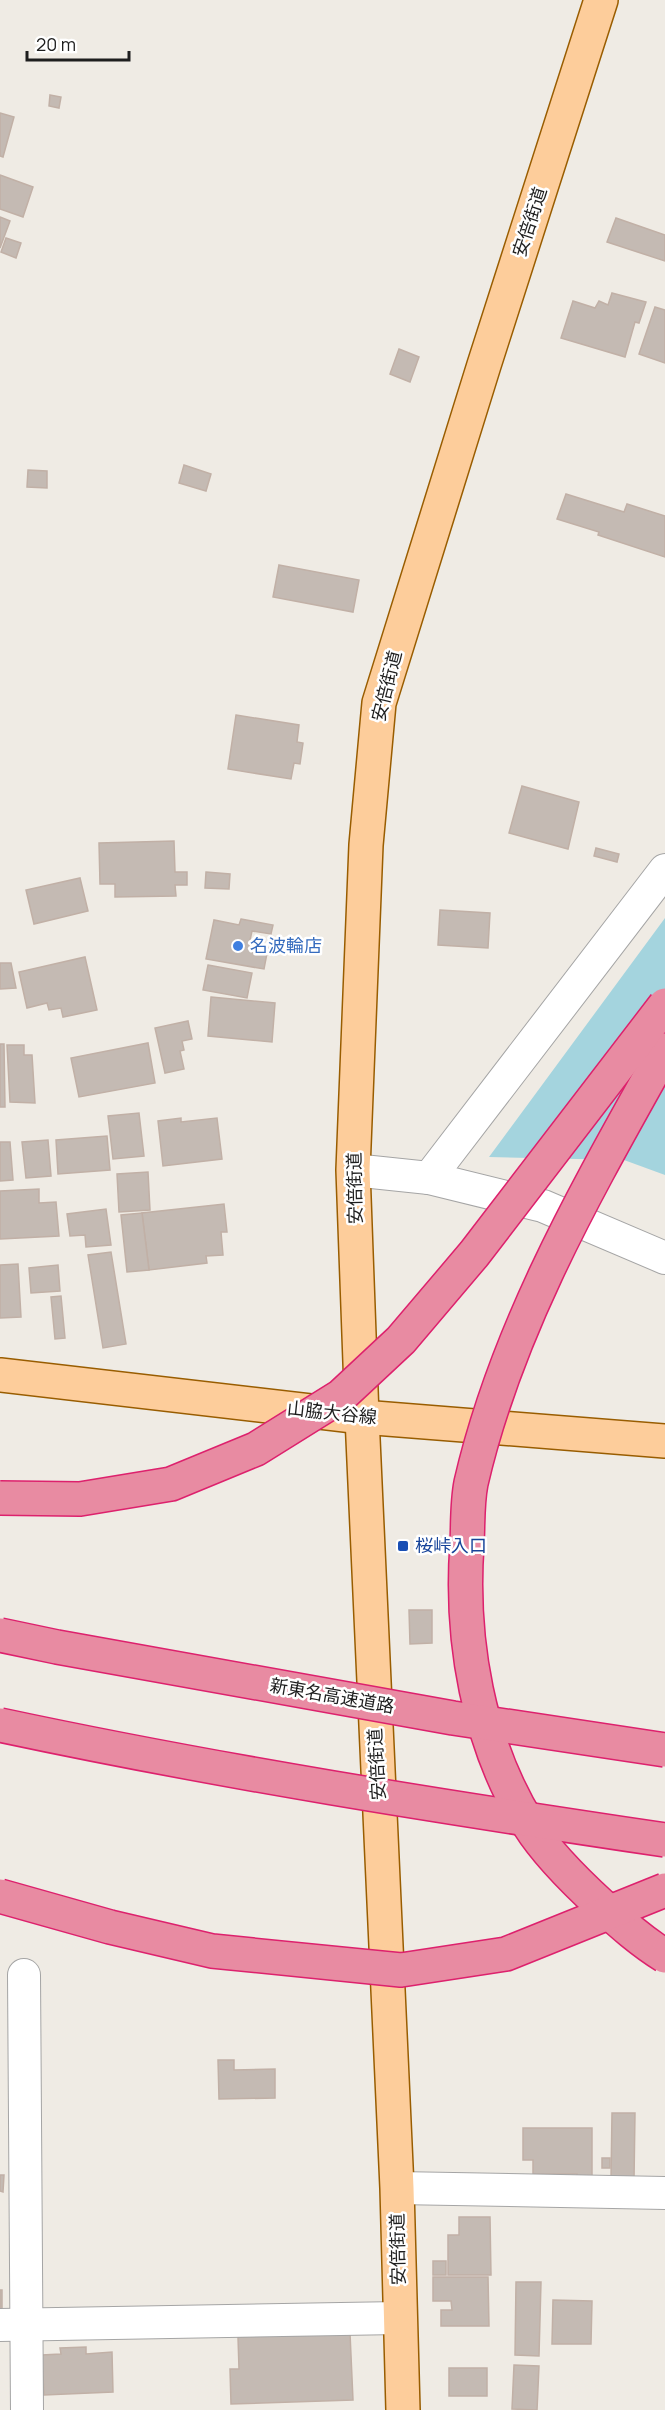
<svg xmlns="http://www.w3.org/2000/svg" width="665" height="2410" viewBox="0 0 665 2410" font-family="Manrope,'Noto Sans JP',sans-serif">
  <rect width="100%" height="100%" fill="#efebe4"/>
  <path fill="#a4d4de" d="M665,918V1175L624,1160L489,1157Z"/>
  <g fill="#c4bab3" stroke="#c1b0a6" stroke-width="1.5">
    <path d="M50,95L61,97L59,108L49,106Z"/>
    <path d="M0,113L14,117L3,157L0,156Z"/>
    <path d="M0,175L33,187L23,217L0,209Z"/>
    <path d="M0,217L10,221L0,248Z"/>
    <path d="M616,218L665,235V261L607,242Z"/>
    <path d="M6,238L21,243L16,258L1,252Z"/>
    <path d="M612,293L646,302L639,323L635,322L625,357L561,338L573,301L595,308L599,301L608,305Z"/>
    <path d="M655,307L665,310V363L639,354Z"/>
    <path d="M399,349L419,357L410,382L390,374Z"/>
    <path d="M184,465L211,474L206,491L179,483Z"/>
    <path d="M28,470L47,471V488L27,487Z"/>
    <path d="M566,494L624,512L627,504L665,516V557L598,535L599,532L557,519Z"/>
    <path d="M279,565L359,580L353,612L273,597Z"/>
    <path d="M236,715L299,725L297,742L303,743L300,764L294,763L291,779L228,769Z"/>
    <path d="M522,786L579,802L568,849L509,833Z"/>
    <path d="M174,841L175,872H187V885H175L176,896L115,897V884H100L99,843Z"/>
    <path d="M596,848L619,854L617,862L594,856Z"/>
    <path d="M206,872L230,874L229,889L205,888Z"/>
    <path d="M80,878L88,911L34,924L26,890Z"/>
    <path d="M440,910L490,913L488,948L438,945Z"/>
    <path d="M241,919L273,925L271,934L252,931L249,945L268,948L264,969L206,959L214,920L239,925Z"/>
    <path d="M85,957L97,1010L63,1017L61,1008L49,1010L47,1003L27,1008L19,972Z"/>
    <path d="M0,963H11L16,988L0,989Z"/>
    <path d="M208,965L252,973L247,998L203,990Z"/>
    <path d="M211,997L275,1003L272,1042L208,1036Z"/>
    <path d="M188,1021L192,1039L182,1041L184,1050L180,1051L184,1069L165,1073L155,1028Z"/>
    <path d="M148,1043L155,1083L79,1097L71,1058Z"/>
    <path d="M0,1044H4L5,1107H0Z"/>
    <path d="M7,1045H24V1055H32L35,1103L10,1102Z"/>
    <path d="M139,1113L144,1156L113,1159L108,1116Z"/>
    <path d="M181,1118V1122L217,1118L222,1159L163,1166L158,1121Z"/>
    <path d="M107,1136L110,1170L58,1174L56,1140Z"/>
    <path d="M48,1140L51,1176L26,1178L22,1142Z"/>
    <path d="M0,1142H10L13,1180L0,1181Z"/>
    <path d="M148,1172L150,1210L119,1212L117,1174Z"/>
    <path d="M39,1189V1203L56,1202L59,1236L0,1239V1191Z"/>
    <path d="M224,1204L227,1232H221L223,1255L206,1256L207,1263L149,1270L142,1213Z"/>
    <path d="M106,1209L111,1245L86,1247L85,1235L70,1236L67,1214Z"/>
    <path d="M142,1213L149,1270L127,1272L121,1215Z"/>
    <path d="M111,1252L126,1344L103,1348L88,1255Z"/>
    <path d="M18,1264L21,1317L0,1318V1265Z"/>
    <path d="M58,1265L60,1291L31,1293L29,1268Z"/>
    <path d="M61,1296L65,1338L55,1339L51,1297Z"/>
    <path d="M409,1610H432V1643L410,1644Z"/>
    <path d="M218,2060H234V2070L275,2069V2098L219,2099Z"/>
    <path d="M612,2113H635L634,2181L611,2180Z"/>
    <path d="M523,2128H592V2178H577V2174H533V2160H523Z"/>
    <rect x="602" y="2158" width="8" height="10"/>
    <path d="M0,2175H4L3,2192L0,2191Z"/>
    <path d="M459,2217H490L491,2275H448V2235H459Z"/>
    <rect x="433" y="2261" width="13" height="14"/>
    <path d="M433,2277H488L489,2326H441V2310H452L451,2301H433Z"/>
    <path d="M516,2282H541L539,2356L515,2355Z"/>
    <rect x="0" y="2290" width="2" height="22"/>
    <path d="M553,2300L592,2301L591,2344H552Z"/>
    <path d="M350,2333L353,2400L231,2404L230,2369H239L238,2337Z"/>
    <path d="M86,2347V2354L112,2352L113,2392L44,2395L42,2355L61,2354L60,2348Z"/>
    <path d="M514,2365L539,2366L537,2410L512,2409Z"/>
    <rect x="449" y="2368" width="38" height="28"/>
  </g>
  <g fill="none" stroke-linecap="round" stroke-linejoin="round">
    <g stroke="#a5a5a5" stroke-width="34">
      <g id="minor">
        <path d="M353,1170L429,1178L543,1206L665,1258"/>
        <path d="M429,1178L665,870"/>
        <path d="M24,1975L27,2410"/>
        <path d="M397,2188L665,2193"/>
        <path d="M0,2325L399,2318"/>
      </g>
    </g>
    <g stroke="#995d00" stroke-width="36">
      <g id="primary">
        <path d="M0,1375L362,1417L665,1441"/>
        <path d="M403,2410L397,2188L362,1417L353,1170L366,845L379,703L484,365L601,0"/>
      </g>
    </g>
    <use href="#minor" stroke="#fff" stroke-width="32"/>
    <use href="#primary" stroke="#fdcd9b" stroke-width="33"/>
    <g stroke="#dd216d" stroke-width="36" stroke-linecap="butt">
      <g id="motorway-bridge">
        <path d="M665,1050C588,1188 507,1327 471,1483C467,1503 468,1525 467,1544C460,1640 478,1743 529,1825C546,1852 577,1883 601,1905C622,1924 641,1941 665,1956"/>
        <path d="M0,1498L80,1499L171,1484L256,1449L341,1396L401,1340L474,1254L665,1005"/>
        <path d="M0,1635L57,1647L453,1718L665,1750"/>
        <path d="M0,1725C220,1772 443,1807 665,1840"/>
        <path d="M0,1896L110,1927L212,1951L401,1970L506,1954L665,1890"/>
      </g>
    </g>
    <use href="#motorway-bridge" stroke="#e88ba2" stroke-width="33"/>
  </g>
  <circle fill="#3f7fe0" stroke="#fff" stroke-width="2" cx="238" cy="946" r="6"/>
  <rect fill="#1a4fb4" stroke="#fff" stroke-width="2" x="397" y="1540" width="12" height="12" rx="3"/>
  <g text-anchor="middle" stroke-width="5" stroke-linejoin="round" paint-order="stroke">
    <g font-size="18" fill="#1e1e1e" stroke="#fff">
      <text transform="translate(530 222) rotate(-72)" y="6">安倍街道</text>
      <text transform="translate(387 686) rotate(-76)" y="6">安倍街道</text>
      <text transform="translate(355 1188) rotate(-91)" y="6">安倍街道</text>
      <text transform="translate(332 1413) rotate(6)" y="6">山脇大谷線</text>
      <text transform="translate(332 1696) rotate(10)" y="6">新東名高速道路</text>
      <text transform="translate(377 1764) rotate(-93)" y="6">安倍街道</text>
      <text transform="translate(398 2249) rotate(-91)" y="6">安倍街道</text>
    </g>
    <g font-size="18" fill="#366cbe" stroke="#fff" text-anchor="start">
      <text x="250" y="952">名波輪店</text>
    </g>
    <g font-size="18" fill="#164399" stroke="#fff" text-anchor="start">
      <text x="415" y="1552">桜峠入口</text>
    </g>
  </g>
  <path d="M27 51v9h102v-9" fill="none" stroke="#1e1e1e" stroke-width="3"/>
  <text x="36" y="51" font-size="18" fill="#1e1e1e" stroke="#ffffff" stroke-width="4.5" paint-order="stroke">20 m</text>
</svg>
